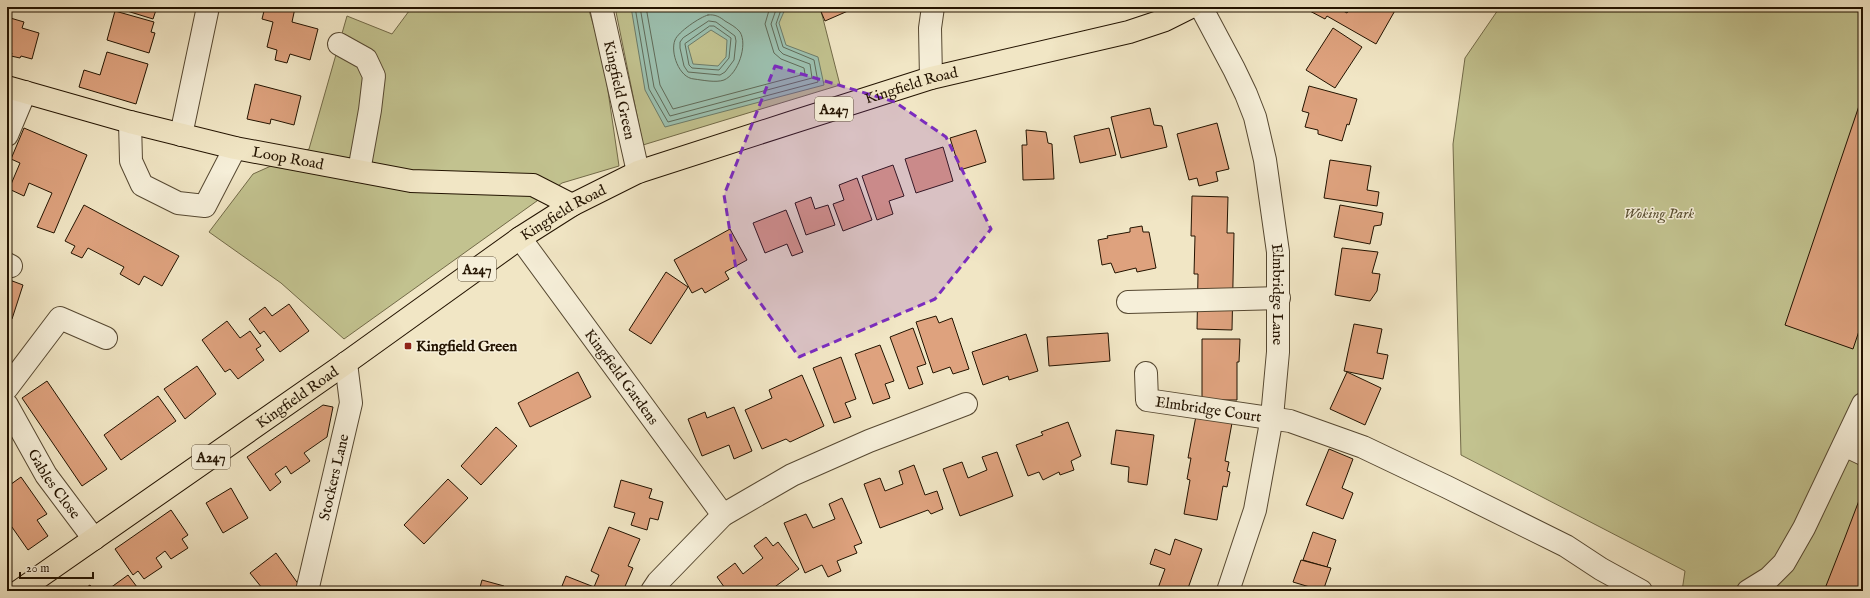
<svg xmlns="http://www.w3.org/2000/svg" width="1870" height="598" viewBox="0 0 1870 598" font-family="'IM FELL English',serif">
  <rect width="100%" height="100%" fill="#f1e6c5"/>
  <filter id="stains"><feTurbulence type="fractalNoise" baseFrequency=".005" numOctaves="4"/><feColorMatrix values="0 0 0 0 .2 0 0 0 0 .09 0 0 0 0 .02 0 0 0 .5 -.17"/></filter>
  <radialGradient id="worn" r=".72"><stop offset=".6" stop-color="#630" stop-opacity="0"/><stop offset="1" stop-color="#630" stop-opacity=".3"/></radialGradient>
  <g fill="#c2c28f" stroke="#726a48">
    <path d="M412,7H588L603,57L619,166L562,183L344,339L281,283L209,232L253,174L309,149L347,16L392,34Z"/>
    <path d="M615,7H820L840,85L643,145Z"/>
    <path d="M1500,7H1863V591H1682L1685,571L1461,455L1453,144L1465,58Z"/>
  </g>
  <path fill="#9cc0af" stroke="#6c7b69" fill-rule="evenodd" d="M631,7H786L779,23L786,45L818,57L824,85L665,127L645,90ZM711,30L727,40L726,57L718,66L693,64L688,46Z"/>
  <g fill="none" stroke-linecap="round" stroke-linejoin="round">
    <g stroke="#606a58" stroke-width="1">
      <path d="M635,7L649,89L668,122L818,82L814,60L783,47L776,24L782,7"/>
      <path d="M640,7L654,87L670,116L812,78L810,64L783,54L779,50L771,24L777,7"/>
      <path d="M646,7L660,85L673,109L805,74L804,68L781,59L774,53L765,24L770,7"/>
      <path d="M708,15C715,14 720,17 725,21C730,24 736,27 740,32C748,45 738,74 724,80C716,83 702,80 694,79C679,78 670,52 675,40C678,32 700,17 708,15Z"/>
      <path d="M709,21L716,22L735,36L736,41L734,60L725,72L720,75L688,72L684,66L680,48V42L683,38Z"/>
      <path d="M710,26H714L731,38L729,58L719,70L692,68L689,65L685,44Z"/>
    </g>
  </g>
  <g fill="#dea27e" stroke="#231300">
    <path d="M114,7H157L153,19Z"/>
    <path d="M265,7L295,8L292,22L318,29L310,60L290,54L287,63L275,60L277,50L267,47L273,22L262,19Z"/>
    <path d="M819,7H857L825,21Z"/>
    <path d="M1307,7H1336L1347,13L1351,7H1397L1376,44L1327,16L1325,19L1306,9Z"/>
    <path d="M115,11L154,22L151,32L155,33L149,53L107,40Z"/>
    <path d="M7,17L24,22L22,28L39,33L32,59L21,56L20,58L11,56L12,53L7,52Z"/>
    <path d="M1333,28L1362,47L1335,88L1306,70Z"/>
    <path d="M107,52L148,64L136,104L79,87L84,70L100,75Z"/>
    <path d="M255,84L301,96L294,125L271,119L270,124L247,119Z"/>
    <path d="M1309,86L1357,99L1349,125L1347,124L1342,141L1318,134V130L1305,127L1309,113L1302,111Z"/>
    <path d="M1863,94V319L1853,349L1785,325Z"/>
    <path d="M1150,108L1154,125L1162,126L1167,147L1121,158L1111,117Z"/>
    <path d="M1217,123L1229,169L1216,172L1218,181L1199,186L1197,178L1189,180L1177,134Z"/>
    <path d="M24,128L87,155L54,233L37,227L52,193L29,183L24,196L9,189L20,163L11,159Z"/>
    <path d="M1109,128L1116,155L1080,163L1074,136Z"/>
    <path d="M976,130L986,162L960,170L950,138Z"/>
    <path d="M1026,130L1046,132L1048,143L1052,144L1054,179L1023,180L1022,145H1027Z"/>
    <path d="M943,147L953,181L916,193L905,159Z"/>
    <path d="M1330,160L1371,166L1367,190L1379,192L1377,206L1324,198Z"/>
    <path d="M893,165L904,196L889,201L893,214L877,220L862,176Z"/>
    <path d="M857,178L872,220L843,231L833,204L844,200L839,185Z"/>
    <path d="M1192,196L1228,197L1227,233H1234L1232,330L1197,329L1198,274H1194L1195,236H1191Z"/>
    <path d="M811,197L815,209L828,205L835,225L806,235L795,203Z"/>
    <path d="M84,205L179,256L162,286L144,276L139,285L120,274L124,267L88,248L82,258L71,253L75,246L65,241Z"/>
    <path d="M1340,205L1383,213L1381,225L1374,226L1370,244L1334,237Z"/>
    <path d="M786,210L803,252L792,256L787,244L765,253L753,223Z"/>
    <path d="M1142,226L1143,232H1149L1156,268L1137,272L1136,268L1115,273L1111,263L1102,265L1098,240L1108,238L1107,236L1130,232V228Z"/>
    <path d="M730,229L747,260L725,272L729,279L705,293L702,288L692,293L674,260Z"/>
    <path d="M1342,248L1378,252L1372,273L1380,274L1377,291L1370,301L1335,295Z"/>
    <path d="M666,272L688,287L651,344L629,330Z"/>
    <path d="M7,279L23,285L12,319L7,317Z"/>
    <path d="M289,304L309,331L280,352L264,331L260,334L249,319L265,307L272,316Z"/>
    <path d="M936,316L939,323L952,318L969,369L953,374L950,367L933,373L916,322Z"/>
    <path d="M227,321L240,338L250,331L261,346L256,349L264,360L238,379L230,369L225,372L202,340Z"/>
    <path d="M1354,324L1382,329L1377,353L1388,355L1383,379L1344,371Z"/>
    <path d="M913,328L926,364L917,367L923,384L909,389L890,337Z"/>
    <path d="M1108,333L1110,361L1049,366L1047,337Z"/>
    <path d="M1026,334L1038,371L1009,380L1008,376L983,385L972,352Z"/>
    <path d="M1202,339H1240L1239,362H1237V400H1202Z"/>
    <path d="M880,345L894,381L885,384L890,398L873,404L855,354Z"/>
    <path d="M841,357L856,399L845,403L851,417L834,423L813,368Z"/>
    <path d="M197,366L216,394L185,419L164,389Z"/>
    <path d="M578,372L591,397L530,427L518,403Z"/>
    <path d="M1347,372L1381,388L1365,425L1330,409Z"/>
    <path d="M802,375L824,426L790,442L786,439L762,449L745,410L772,398L769,390Z"/>
    <path d="M47,381L107,469L82,486L22,398Z"/>
    <path d="M158,396L176,421L121,460L104,435Z"/>
    <path d="M323,405L333,407L327,437L304,453L310,461L291,474L286,466L275,474L281,482L270,491L247,457Z"/>
    <path d="M734,407L752,451L734,459L729,445L702,456L688,419L705,412L707,418Z"/>
    <path d="M1196,416L1232,423L1225,461L1229,462L1227,471L1230,472L1227,487L1223,486L1217,520L1184,514L1190,480L1187,479L1191,458H1188Z"/>
    <path d="M1068,422L1081,456L1071,461L1074,470L1060,475L1059,472L1043,480L1039,472L1028,476L1016,445L1043,435L1041,432Z"/>
    <path d="M496,427L517,446L481,485L461,466Z"/>
    <path d="M1116,430L1154,435L1147,485L1128,482L1129,467L1111,464Z"/>
    <path d="M1329,449L1353,459L1342,488L1353,493L1343,519L1306,505Z"/>
    <path d="M997,452L1013,496L960,516L943,469L962,462L968,478L987,470L982,457Z"/>
    <path d="M914,465L925,495L937,491L943,509L931,514L928,510L880,528L864,484L880,478L885,491L903,484L899,471Z"/>
    <path d="M21,477L47,514L37,520L48,536L28,550L7,520V487Z"/>
    <path d="M448,479L468,498L424,544L404,525Z"/>
    <path d="M621,480L652,489L649,498L663,502L658,520L650,518L647,530L631,525L635,513L614,507Z"/>
    <path d="M231,488L248,518L223,533L206,503Z"/>
    <path d="M1863,490V591H1824L1844,540Z"/>
    <path d="M842,498L862,543L854,546L857,553L837,561L841,571L828,577L822,565L805,573L784,523L806,514L813,528L835,519L829,504Z"/>
    <path d="M171,510L188,535L182,539L188,548L171,559L165,551L156,558L162,567L144,579L138,571L133,575L115,549Z"/>
    <path d="M609,527L640,539L628,566L633,568L623,591H574L562,586L566,576L594,587L599,575L591,571Z"/>
    <path d="M1313,532L1336,540L1327,567L1303,560Z"/>
    <path d="M766,537L773,546L778,542L799,569L772,589L773,591H736L735,589L727,591L717,577L735,563L743,574L763,558L754,546Z"/>
    <path d="M1175,539L1202,549L1187,591H1157L1165,569L1150,564L1155,549L1170,555Z"/>
    <path d="M276,553L299,585L291,591H261L260,589L262,588L250,573Z"/>
    <path d="M1301,560L1331,568L1323,591L1293,582Z"/>
    <path d="M128,575L140,591H106Z"/>
    <path d="M482,580L504,586L503,591H479Z"/>
    <path d="M90,585L94,591H81Z"/>
  </g>
  <g fill="none" stroke-linecap="round" stroke-linejoin="round">
    <g stroke="#564831" stroke-width="24">
      <g id="minor">
        <path id="s1" d="M601,7L638,172"/>
        <path id="s2" d="M1201,7L1234,69L1246,94L1255,117L1265,160L1278,252V352L1272,417L1255,510L1228,591"/>
        <path d="M339,44L366,59L374,76L370,110L359,171"/>
        <path d="M931,78L930,28L933,7"/>
        <path d="M130,122L131,161L142,185L178,203L205,206L235,148"/>
        <path d="M7,135L25,92"/>
        <path d="M181,135L208,7"/>
        <path id="s3" d="M520,238L723,515"/>
        <path d="M7,264L11,266"/>
        <path d="M1128,302L1279,298"/>
        <path id="s4" d="M1146,373L1147,400L1290,421L1363,447L1447,487L1566,546L1601,569L1641,591"/>
        <path d="M7,388L60,318L106,338"/>
        <path id="s5" d="M7,405L46,475L94,539"/>
        <path d="M1844,445L1863,454"/>
        <path id="s6" d="M307,591L351,403L346,363"/>
        <path d="M652,591L658,582L723,515L792,475L869,441L966,404"/>
        <path d="M1748,591L1769,578L1784,563L1804,528L1863,404"/>
      </g>
    </g>
    <g stroke="#231300" stroke-width="24">
      <g id="major">
        <path id="s7" d="M7,87L130,122L235,148L411,181L533,185L572,205"/>
        <path id="s8" d="M19,591L346,363L520,238L572,205L638,172L790,123L931,78L1129,32L1165,20L1191,7"/>
      </g>
    </g>
    <use href="#minor" stroke="#f6efd9" stroke-width="22"/>
    <use href="#major" stroke="#f1e6c5" stroke-width="22"/>
  </g>
  <path fill="#7b2cbf" fill-opacity="0.2" stroke="#7b2cbf" stroke-width="3" stroke-dasharray="8 5" stroke-linejoin="round" d="M775,66L895,102L946,137L991,229L935,299L799,357L736,269L724,195Z"/>
  <rect fill="#8f2418" stroke="#f6efd9" stroke-width="1.5" x="404" y="342" width="8" height="8" rx="2"/>
  <g text-anchor="middle" stroke-width="3" stroke-linejoin="round" paint-order="stroke">
    <g fill="#f6efd9" stroke="#625541" stroke-width="1">
      <rect x="815" y="97" width="38" height="24" rx="3"/>
      <rect x="458" y="257" width="38" height="24" rx="3"/>
      <rect x="192" y="445" width="38" height="24" rx="3"/>
    </g>
    <g font-size="14" font-weight="bold" fill="#231300">
      <text x="834" y="114">A247</text>
      <text x="477" y="274">A247</text>
      <text x="211" y="462">A247</text>
    </g>
    <g font-size="15" fill="#231300" stroke="#f6efd9">
      <text dy="5" stroke="none"><textPath href="#s8" startOffset="1035">Kingfield Road</textPath></text>
      <text dy="5" stroke="none"><textPath href="#s1" startOffset="85">Kingfield Green</textPath></text>
      <text dy="5" stroke="none"><textPath href="#s7" startOffset="290">Loop Road</textPath></text>
      <text dy="5" stroke="none"><textPath href="#s8" startOffset="663">Kingfield Road</textPath></text>
      <text dy="5" stroke="none"><textPath href="#s2" startOffset="302">Elmbridge Lane</textPath></text>
      <text dy="5" stroke="none"><textPath href="#s3" startOffset="172">Kingfield Gardens</textPath></text>
      <text dy="5" stroke="none"><textPath href="#s8" startOffset="339">Kingfield Road</textPath></text>
      <text dy="5" stroke="none"><textPath href="#s4" startOffset="89">Elmbridge Court</textPath></text>
      <text dy="5" stroke="none"><textPath href="#s6" startOffset="117">Stockers Lane</textPath></text>
      <text dy="5" stroke="none"><textPath href="#s5" startOffset="92">Gables Close</textPath></text>
    </g>
    <g font-size="15" font-style="italic" fill="#5b5032" stroke="#f6efd9">
      <text x="1659" y="218">Woking Park</text>
    </g>
    <g font-size="15" font-weight="bold" fill="#231300" stroke="#f6efd9" text-anchor="start">
      <text x="416" y="351">Kingfield Green</text>
    </g>
  </g>
  <rect width="1870" height="598" fill="none" stroke="#f1e6c5" stroke-width="24"/>
  <rect x="8" y="8" width="1854" height="582" fill="none" stroke="#231300" stroke-width="2"/>
  <rect x="12" y="12" width="1846" height="574" fill="none" stroke="#231300"/>
  <path d="M20 572v6h73v-6" fill="none" stroke="#231300" stroke-width="2"/>
  <text x="26" y="572" font-size="12" fill="#231300" stroke="#f6efd9" stroke-width="3" paint-order="stroke">20 m</text>
  <rect width="100%" height="100%" filter="url(#stains)"/>
  <rect width="100%" height="100%" fill="url(#worn)"/>
</svg>
